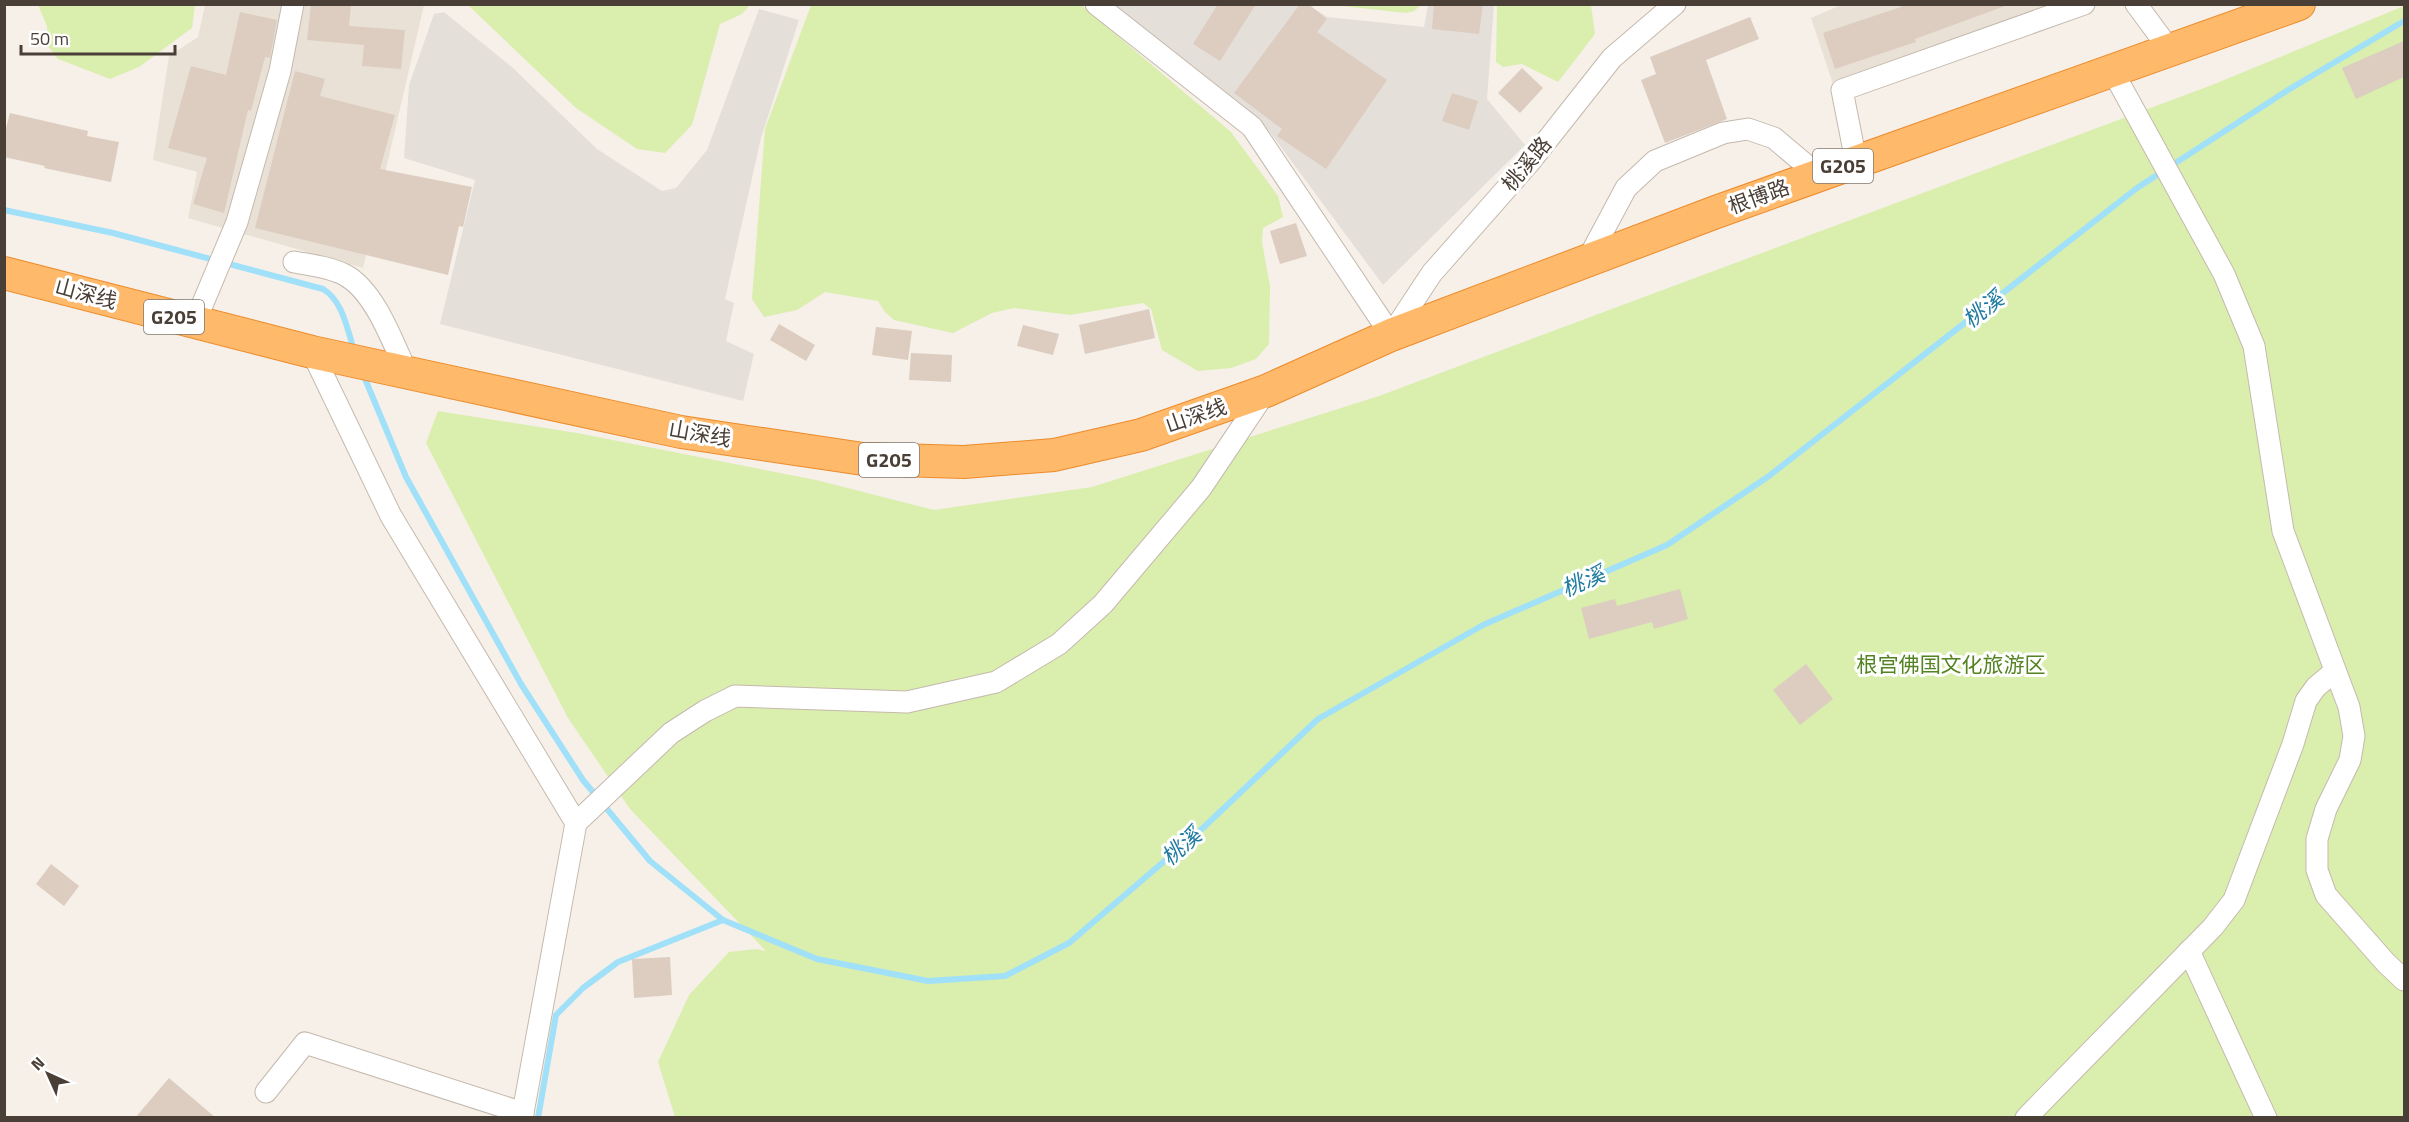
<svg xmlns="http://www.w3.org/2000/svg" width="2409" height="1122" viewBox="0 0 2409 1122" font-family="'Titillium Web','Noto Sans SC',sans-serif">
  <rect width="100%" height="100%" fill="#f6f0e9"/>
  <g fill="#eae1d6">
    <path d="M205,5H424L363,268L188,218L197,172L153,160L169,56L198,37Z"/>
    <path d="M1841,5H2050L1833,84L1811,18Z"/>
  </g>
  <g fill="#e5dfda">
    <path d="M1109,5H1309L1327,17L1424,27L1428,5H1494L1487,99L1525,145L1383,285L1269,131Z"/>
    <path d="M759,9L799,20L761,138L725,299L734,303L726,341L754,354L743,401L440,324L475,180L404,158L409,85L434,14L444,12L513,68L597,149L662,191L676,188L707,150Z"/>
  </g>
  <g fill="#daeeae">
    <path d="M1080,4L1231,132L1278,196L1283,217L1263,228L1262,242L1270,286L1269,344L1256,359L1231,368L1198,371L1162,350L1151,309L1143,303L1070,315L1014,308L992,313L953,333L894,320L885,312L878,301L825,292L797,310L764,317L752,299L765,129L811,5Z"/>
    <path d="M38,5H195L192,28L139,67L110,79L58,59L48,46L47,26Z"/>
    <path d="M468,5H750L742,14L720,24L692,125L665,153L637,149L576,108Z"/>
    <path d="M1333,5H1421L1414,11L1406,13Z"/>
    <path d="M1497,5H1591L1595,34L1558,82L1522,64L1503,67L1496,62Z"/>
    <path d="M2404,6V1117H675L658,1062L689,995L729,952L756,949L766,951L630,809L568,718L426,443L438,411L577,433L816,480L934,510L1092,487L1379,396L2212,85Z"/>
  </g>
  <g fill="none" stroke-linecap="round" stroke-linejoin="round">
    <g stroke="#a0e0f8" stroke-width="6">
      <path d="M4,210L113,233L323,289C343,301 347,329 354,350"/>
      <path d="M363,374L406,477L521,684L583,780L650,861L723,920L817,959L928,981L1005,976L1069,943L1204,827L1318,719L1483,625L1667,545L1769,476L2137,188L2288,90L2404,21"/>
      <path d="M538,1118L556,1015L583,988L618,962L723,920"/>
    </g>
  </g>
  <g fill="#dccdc0">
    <path d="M311,4H351L349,26L405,30L401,69L362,66L364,45L307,40Z"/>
    <path d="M1218,4H1256L1220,61L1193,44Z"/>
    <path d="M1300,4H1308L1327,19L1317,32L1387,80L1326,169L1277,136L1282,129L1234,93Z"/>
    <path d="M1434,4H1483L1479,34L1432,29Z"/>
    <path d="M1901,4H2005V6L1915,39L1916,42L1835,69L1823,33L1901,7Z"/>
    <path d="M240,12L277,20L270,58L265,57L251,111L248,110L224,213L193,204L207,158L168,148L191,66L226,75Z"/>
    <path d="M1750,17L1759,39L1706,60L1727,119L1665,143L1641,80L1656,74L1650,57Z"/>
    <path d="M2404,41V77L2356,99L2342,68Z"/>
    <path d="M1522,68L1543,88L1520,113L1498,93Z"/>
    <path d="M295,71L325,79L320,96L395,115L380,169L472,187L463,227L459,226L448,275L255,228Z"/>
    <path d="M1452,93L1478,101L1469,130L1442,121Z"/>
    <path d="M10,113L88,131L87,136L119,142L111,182L44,168L45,166L4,157V136Z"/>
    <path d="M1296,223L1307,256L1280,264L1270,231Z"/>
    <path d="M1149,309L1155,338L1085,354L1079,325Z"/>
    <path d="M779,324L815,345L806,361L770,340Z"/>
    <path d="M1023,325L1059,334L1053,355L1017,346Z"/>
    <path d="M876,327L912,331L908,360L872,355Z"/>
    <path d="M911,353L952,355L951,382L909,380Z"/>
    <path d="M1680,589L1688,619L1654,629L1652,622L1589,639L1581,608L1615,599L1617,606Z"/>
    <path d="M1806,664L1833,699L1800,725L1773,690Z"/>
    <path d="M51,864L79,886L64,906L36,884Z"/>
    <path d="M670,957L672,995L634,998L632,959Z"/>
    <path d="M169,1078L216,1118H135Z"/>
  </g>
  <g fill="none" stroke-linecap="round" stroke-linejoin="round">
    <g stroke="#c5b9ad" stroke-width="23">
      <g id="minor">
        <path d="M1096,4L1252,127L1391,335L1432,273L1529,163L1612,58L1675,4"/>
        <path d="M2136,4L2170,50"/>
        <path d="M2112,70L2224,274L2254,346L2283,531L2349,707L2354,736L2350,760L2326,809L2317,839V870L2326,895L2386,963L2404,980"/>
        <path d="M1856,161L1842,90L2084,4"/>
        <path d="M1587,261L1626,188L1655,161L1723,133L1748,129L1774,138L1818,175"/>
        <path d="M294,262C310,265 330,267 345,275C375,291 393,343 407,373"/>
        <path d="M195,322L237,222L280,71L293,4"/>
        <path d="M312,352L391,516L576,823"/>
        <path d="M2189,951L2266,1118"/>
        <path d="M266,1092L305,1043L523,1113"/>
        <path d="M522,1118L576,823L671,733L705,711L735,696L907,702L996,682L1059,644L1103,604L1201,488L1266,391"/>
        <path d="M2026,1118L2213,927L2234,900L2293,744L2306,701L2316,687L2335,671"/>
      </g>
    </g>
    <g stroke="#ed8b2b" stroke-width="34">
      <path id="highway" d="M4,273L312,352L681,432L863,459L964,462L1054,455L1141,435L1266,391L1391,335L1716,212L2299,4"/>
    </g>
    <use href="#minor" stroke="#fff" stroke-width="21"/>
    <use href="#highway" stroke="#ffb96a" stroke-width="32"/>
  </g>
  <g text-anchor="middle" stroke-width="6" stroke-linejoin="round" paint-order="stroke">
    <g fill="#fff" stroke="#807972" stroke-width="1.5">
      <rect x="1813" y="149" width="60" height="34" rx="4.5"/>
      <rect x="144" y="300" width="60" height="34" rx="4.5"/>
      <rect x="859" y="443" width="60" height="34" rx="4.5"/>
    </g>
    <g font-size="20" font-weight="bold" fill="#4a3f36">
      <text x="1843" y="173">G205</text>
      <text x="174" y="324">G205</text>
      <text x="889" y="467">G205</text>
    </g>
    <g font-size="21" fill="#4a3f36" stroke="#fff">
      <text transform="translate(1527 164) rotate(-50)" y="7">桃溪路</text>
      <text transform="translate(1759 197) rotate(-20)" y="7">根博路</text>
      <text transform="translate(86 294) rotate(15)" y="7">山深线</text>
      <text transform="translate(1196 416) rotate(-19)" y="7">山深线</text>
      <text transform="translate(700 434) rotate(10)" y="7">山深线</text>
    </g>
    <g font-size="21" fill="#548322" stroke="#fff">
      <text x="1951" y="672">根宫佛国文化旅游区</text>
    </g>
    <g font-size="22" font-style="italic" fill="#1f7b9f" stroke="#fff">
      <text transform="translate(1983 309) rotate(-38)" y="8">桃溪</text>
      <text transform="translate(1583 581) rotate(-23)" y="8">桃溪</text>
      <text transform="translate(1181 846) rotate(-41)" y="8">桃溪</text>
    </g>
  </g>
  <rect width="2409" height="1122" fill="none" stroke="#4a3f36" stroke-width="12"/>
  <g transform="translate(48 1074) rotate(315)" stroke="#ffffff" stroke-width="4.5" paint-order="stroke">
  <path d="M0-4.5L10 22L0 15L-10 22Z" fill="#4a3f36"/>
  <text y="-9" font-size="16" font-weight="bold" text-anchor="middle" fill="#4a3f36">N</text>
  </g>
  <path d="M21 45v9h154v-9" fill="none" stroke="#4a3f36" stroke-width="3"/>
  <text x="30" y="45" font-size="18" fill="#4a3f36" stroke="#ffffff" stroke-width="4.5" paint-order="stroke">50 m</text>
</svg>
